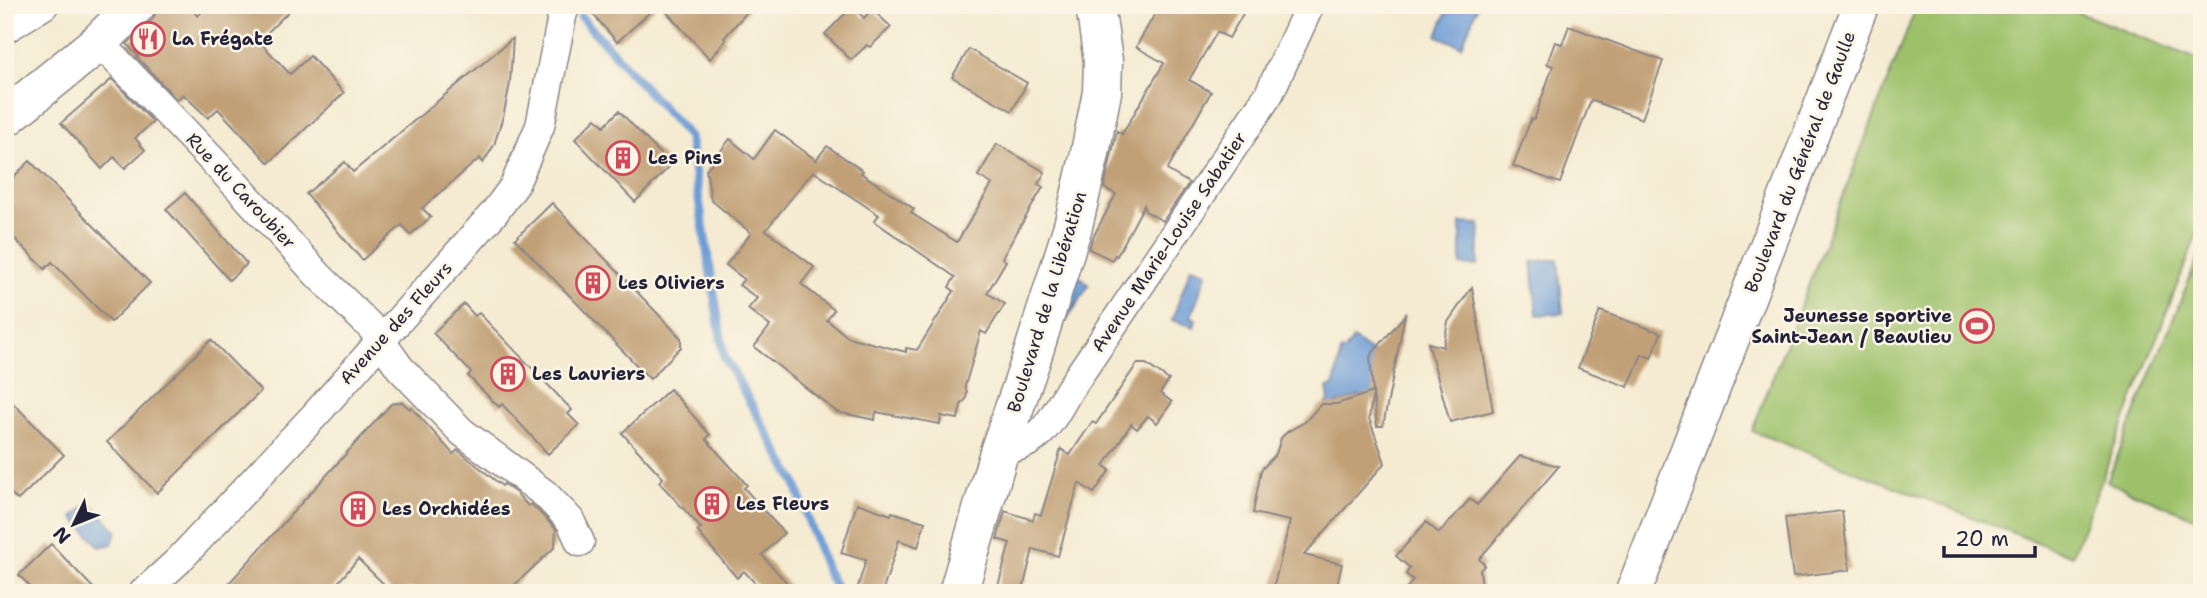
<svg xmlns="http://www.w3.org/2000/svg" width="2207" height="598" viewBox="0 0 2207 598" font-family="'Shantell Sans',sans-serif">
  <rect width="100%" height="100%" fill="#fcf5e5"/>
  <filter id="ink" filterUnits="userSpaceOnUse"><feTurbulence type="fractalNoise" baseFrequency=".0143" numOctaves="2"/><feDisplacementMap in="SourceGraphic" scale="14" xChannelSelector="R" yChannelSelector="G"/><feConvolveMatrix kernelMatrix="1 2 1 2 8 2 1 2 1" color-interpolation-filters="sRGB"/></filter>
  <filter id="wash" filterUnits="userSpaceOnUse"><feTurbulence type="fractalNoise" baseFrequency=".00686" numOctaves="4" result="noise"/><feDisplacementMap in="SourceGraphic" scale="28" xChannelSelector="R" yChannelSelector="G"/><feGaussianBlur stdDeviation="1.57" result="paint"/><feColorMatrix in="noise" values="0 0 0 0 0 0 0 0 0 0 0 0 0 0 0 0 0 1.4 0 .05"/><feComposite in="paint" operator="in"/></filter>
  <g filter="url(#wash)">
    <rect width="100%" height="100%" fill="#f5ebd2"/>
    <g fill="#9dc16b" stroke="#607253" stroke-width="2">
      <path d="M1917,5H2059L2202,61V221L2072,556L1752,431Z"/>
      <path d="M2202,248V521L2107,482Z"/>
    </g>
    <g fill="#6e9dd6" stroke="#486088" stroke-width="2">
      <path d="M1449,5H1478L1462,46L1437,36Z"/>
      <path d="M1461,223L1480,224L1478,266L1461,265Z"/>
      <path d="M1558,259L1563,313L1537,315L1532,262Z"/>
      <path d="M1191,267L1207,272L1191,317L1196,319L1194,327L1172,320Z"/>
      <path d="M1071,277L1082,278L1089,285L1067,320L1060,316Z"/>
      <path d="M1353,339L1381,359L1373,398L1360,396L1327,407L1326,404L1329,401L1327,388L1334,386L1341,351L1344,352Z"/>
      <path d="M89,502L117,531L112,544L100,547L73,517Z"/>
    </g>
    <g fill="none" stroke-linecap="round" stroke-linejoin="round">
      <path stroke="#6e9dd6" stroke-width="9" d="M581,17L689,137L724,356L795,482L826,570L839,593"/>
    </g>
    <g id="blocks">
      <g fill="#c1a077" fill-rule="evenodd">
        <path d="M157,5H186L198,16L209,5H295L259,41L290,74L310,56L344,93L269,163L218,109L208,118L183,94L177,100L137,57L138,56L127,44L152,20L157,11Z"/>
        <path d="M585,5H658L617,42Z"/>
        <path d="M660,5H753L724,38L726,40L710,59Z"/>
        <path d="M1160,5H1248L1229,38L1217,32L1189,80L1211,92L1167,170L1189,183L1163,221L1145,211L1144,205L1117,256L1115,255L1112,260L1089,249L1092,239L1116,194L1104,188L1117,131L1122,134L1164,63L1136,47Z"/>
        <path d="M853,6L864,18L872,9L891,27L870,47L867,45L851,60L825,34Z"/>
        <path d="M1569,26L1663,61L1642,119L1591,100L1560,183L1513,166L1531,119L1534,120L1553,66L1547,64L1555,42L1562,44Z"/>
        <path d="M513,38L510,83L504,113L494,145L483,163L480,158L422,208L431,217L410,235L402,225L362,260L306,194L345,162L353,172Z"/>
        <path d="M969,49L1027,83L1012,111L952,77Z"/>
        <path d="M112,79L153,122L135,138L145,150L125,168L114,157L102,169L61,123Z"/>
        <path d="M619,111L671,165L635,202L575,139L596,118L604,126Z"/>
        <path d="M775,130L816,160L827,146L863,171L861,173L914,209L911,213L957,242L992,184L978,176L997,144L1045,172L1038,184L1043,187L1002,258L1006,261L987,293L1005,304L986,334L981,331L965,386L967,392L966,399L961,405L958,419L941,416L940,424L876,412L875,420L837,412L754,347L770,326L748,309L757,298L739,285L744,279L726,265L751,233L711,200L706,170L730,139L754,159ZM813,171L879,215L874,221L955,277L949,287L954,291L917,350L906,348V352L848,337L827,320L834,310L801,284L814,267L766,230Z"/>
        <path d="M30,161L150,283L111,322L52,262L45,269L5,229V185Z"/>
        <path d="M185,193L247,264L229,280L166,209Z"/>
        <path d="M552,203L681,338V347L650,379L515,239Z"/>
        <path d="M1472,287L1493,411L1450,422L1428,343L1443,347L1448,322Z"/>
        <path d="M464,304L475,316L479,313L572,410L568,414L579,425L548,454L502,404L499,407L468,376L471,372L433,333Z"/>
        <path d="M1600,311L1661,333L1651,358L1642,354L1628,387L1578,368Z"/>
        <path d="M1405,315L1383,426H1377L1373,393L1369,418L1385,463L1304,555L1342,564L1335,593H1272L1290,521L1253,513L1261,470L1276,454L1281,438L1287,432L1305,422L1321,404H1337L1373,392L1370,356Z"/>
        <path d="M211,340L261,391L157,493L107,442Z"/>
        <path d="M1137,364H1146L1169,380L1160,393L1172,402L1157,423L1148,416L1137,429L1131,424L1104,466L1110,470L1094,493L1079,483L1058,556L1033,549L1022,593H996L1010,543L997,539L1005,511L1033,520L1035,513L1041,515L1061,449L1070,455L1092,422L1096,424Z"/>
        <path d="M670,389L710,435L706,439L747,485L744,488L784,533L762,555L796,593H764L744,571L737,578L697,531L701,528L659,482L663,478L622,433Z"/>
        <path d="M5,395L64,455L18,500L5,488Z"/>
        <path d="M402,402L410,409L411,407L453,454L458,450L502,486L504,484L516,493L528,506L531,504L556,529L555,547L506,593H430L427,590L409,589L400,593H393L358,559L329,593H220L391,404Z"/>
        <path d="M1520,456L1559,466L1479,559L1485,565L1480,570L1483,593H1403L1413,580L1406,574L1410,568L1396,556L1426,522L1439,533L1470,499L1477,505Z"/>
        <path d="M857,503L891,515L892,512L925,522L918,547L899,540L882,593H856L866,560L841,553Z"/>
        <path d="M1842,511L1850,570L1793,577L1785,518Z"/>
        <path d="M51,544L98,593H36L19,575Z"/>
      </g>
    </g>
  </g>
  <g filter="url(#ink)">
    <use href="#blocks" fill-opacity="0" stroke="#8c8686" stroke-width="2"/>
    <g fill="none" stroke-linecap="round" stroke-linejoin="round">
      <g stroke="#8c8686" stroke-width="31">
        <g id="minor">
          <path d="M5,29L44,5"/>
          <path d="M99,42L239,188L318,275L371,327L400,368L462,432L545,494L570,520L580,542"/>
          <path d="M1000,449C1039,449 1052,419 1069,390L1269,94L1310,5"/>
          <path d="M143,593L178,561L316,414L494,213L514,186L540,126L563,12L567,5"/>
        </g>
      </g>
      <g stroke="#8c8686" stroke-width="38">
        <path id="tertiary" d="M1633,593L1861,5"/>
      </g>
      <g stroke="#8c8686" stroke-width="41">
        <g id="secondary">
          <path d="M5,118L99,42L136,5"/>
          <path d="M958,593L1000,449L1031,360L1073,226L1089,158L1102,92L1103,61L1095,5"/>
        </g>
      </g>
      <use href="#minor" stroke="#fff" stroke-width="28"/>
      <use href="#tertiary" stroke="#fff" stroke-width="35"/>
      <use href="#secondary" stroke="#fff" stroke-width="38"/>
    </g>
  </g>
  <defs>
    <g id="restaurant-ring" transform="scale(1.75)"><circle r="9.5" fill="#fcf5e5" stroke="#d1495b" stroke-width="1.5"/><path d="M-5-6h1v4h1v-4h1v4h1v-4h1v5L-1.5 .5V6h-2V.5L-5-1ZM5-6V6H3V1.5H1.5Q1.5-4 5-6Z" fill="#d1495b"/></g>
    <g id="building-ring" transform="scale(1.75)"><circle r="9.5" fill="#fcf5e5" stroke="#d1495b" stroke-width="1.5"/><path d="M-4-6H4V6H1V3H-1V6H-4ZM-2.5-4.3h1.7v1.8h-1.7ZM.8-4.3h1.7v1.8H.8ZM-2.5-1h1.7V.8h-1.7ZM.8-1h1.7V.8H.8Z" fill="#d1495b"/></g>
    <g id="stadium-ring" transform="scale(1.75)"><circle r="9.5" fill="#fcf5e5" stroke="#d1495b" stroke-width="1.5"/><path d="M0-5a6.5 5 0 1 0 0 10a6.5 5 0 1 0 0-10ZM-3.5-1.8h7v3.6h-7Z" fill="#d1495b"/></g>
  </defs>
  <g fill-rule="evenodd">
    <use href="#restaurant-ring" x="148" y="39"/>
    <use href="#building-ring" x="623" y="158"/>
    <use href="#building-ring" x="593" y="283"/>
    <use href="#stadium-ring" x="1977" y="326"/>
    <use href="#building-ring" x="508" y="374"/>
    <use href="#building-ring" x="712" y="504"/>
    <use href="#building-ring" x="358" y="509"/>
  </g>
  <g text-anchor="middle" stroke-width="5" stroke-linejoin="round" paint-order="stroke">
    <g font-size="18" font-weight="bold" fill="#22223b" stroke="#fcf5e5" text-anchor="start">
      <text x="172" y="45">La Frégate</text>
      <text x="648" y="164">Les Pins</text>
      <text x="618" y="289">Les Oliviers</text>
      <text x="1952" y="322" text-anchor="end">Jeunesse sportive<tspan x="1952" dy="21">Saint-Jean / Beaulieu</tspan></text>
      <text x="532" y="380">Les Lauriers</text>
      <text x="736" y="510">Les Fleurs</text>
      <text x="382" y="515">Les Orchidées</text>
    </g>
    <g font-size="18" fill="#22223b" stroke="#fcf5e5">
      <text transform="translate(1800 162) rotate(-69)" y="6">Boulevard du Général de Gaulle</text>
      <text transform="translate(241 191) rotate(47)" y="6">Rue du Caroubier</text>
      <text transform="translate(1169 242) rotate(-56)" y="6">Avenue Marie-Louise Sabatier</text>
      <text transform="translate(1047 302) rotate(-73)" y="6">Boulevard de la Libération</text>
      <text transform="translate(396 323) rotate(-48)" y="6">Avenue des Fleurs</text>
    </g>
  </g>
  <rect width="2207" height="598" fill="none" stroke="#fcf5e5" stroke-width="28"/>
  <g transform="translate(74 524) rotate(227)" stroke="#fcf5e5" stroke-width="5" paint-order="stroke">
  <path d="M0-5L12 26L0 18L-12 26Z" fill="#22223b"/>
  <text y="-10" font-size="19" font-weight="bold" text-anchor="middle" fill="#22223b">N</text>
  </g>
  <path d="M1944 546v10h91v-10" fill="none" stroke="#22223b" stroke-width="3.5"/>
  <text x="1955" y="546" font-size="21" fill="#22223b" stroke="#fcf5e5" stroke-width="5" paint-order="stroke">20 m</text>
</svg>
